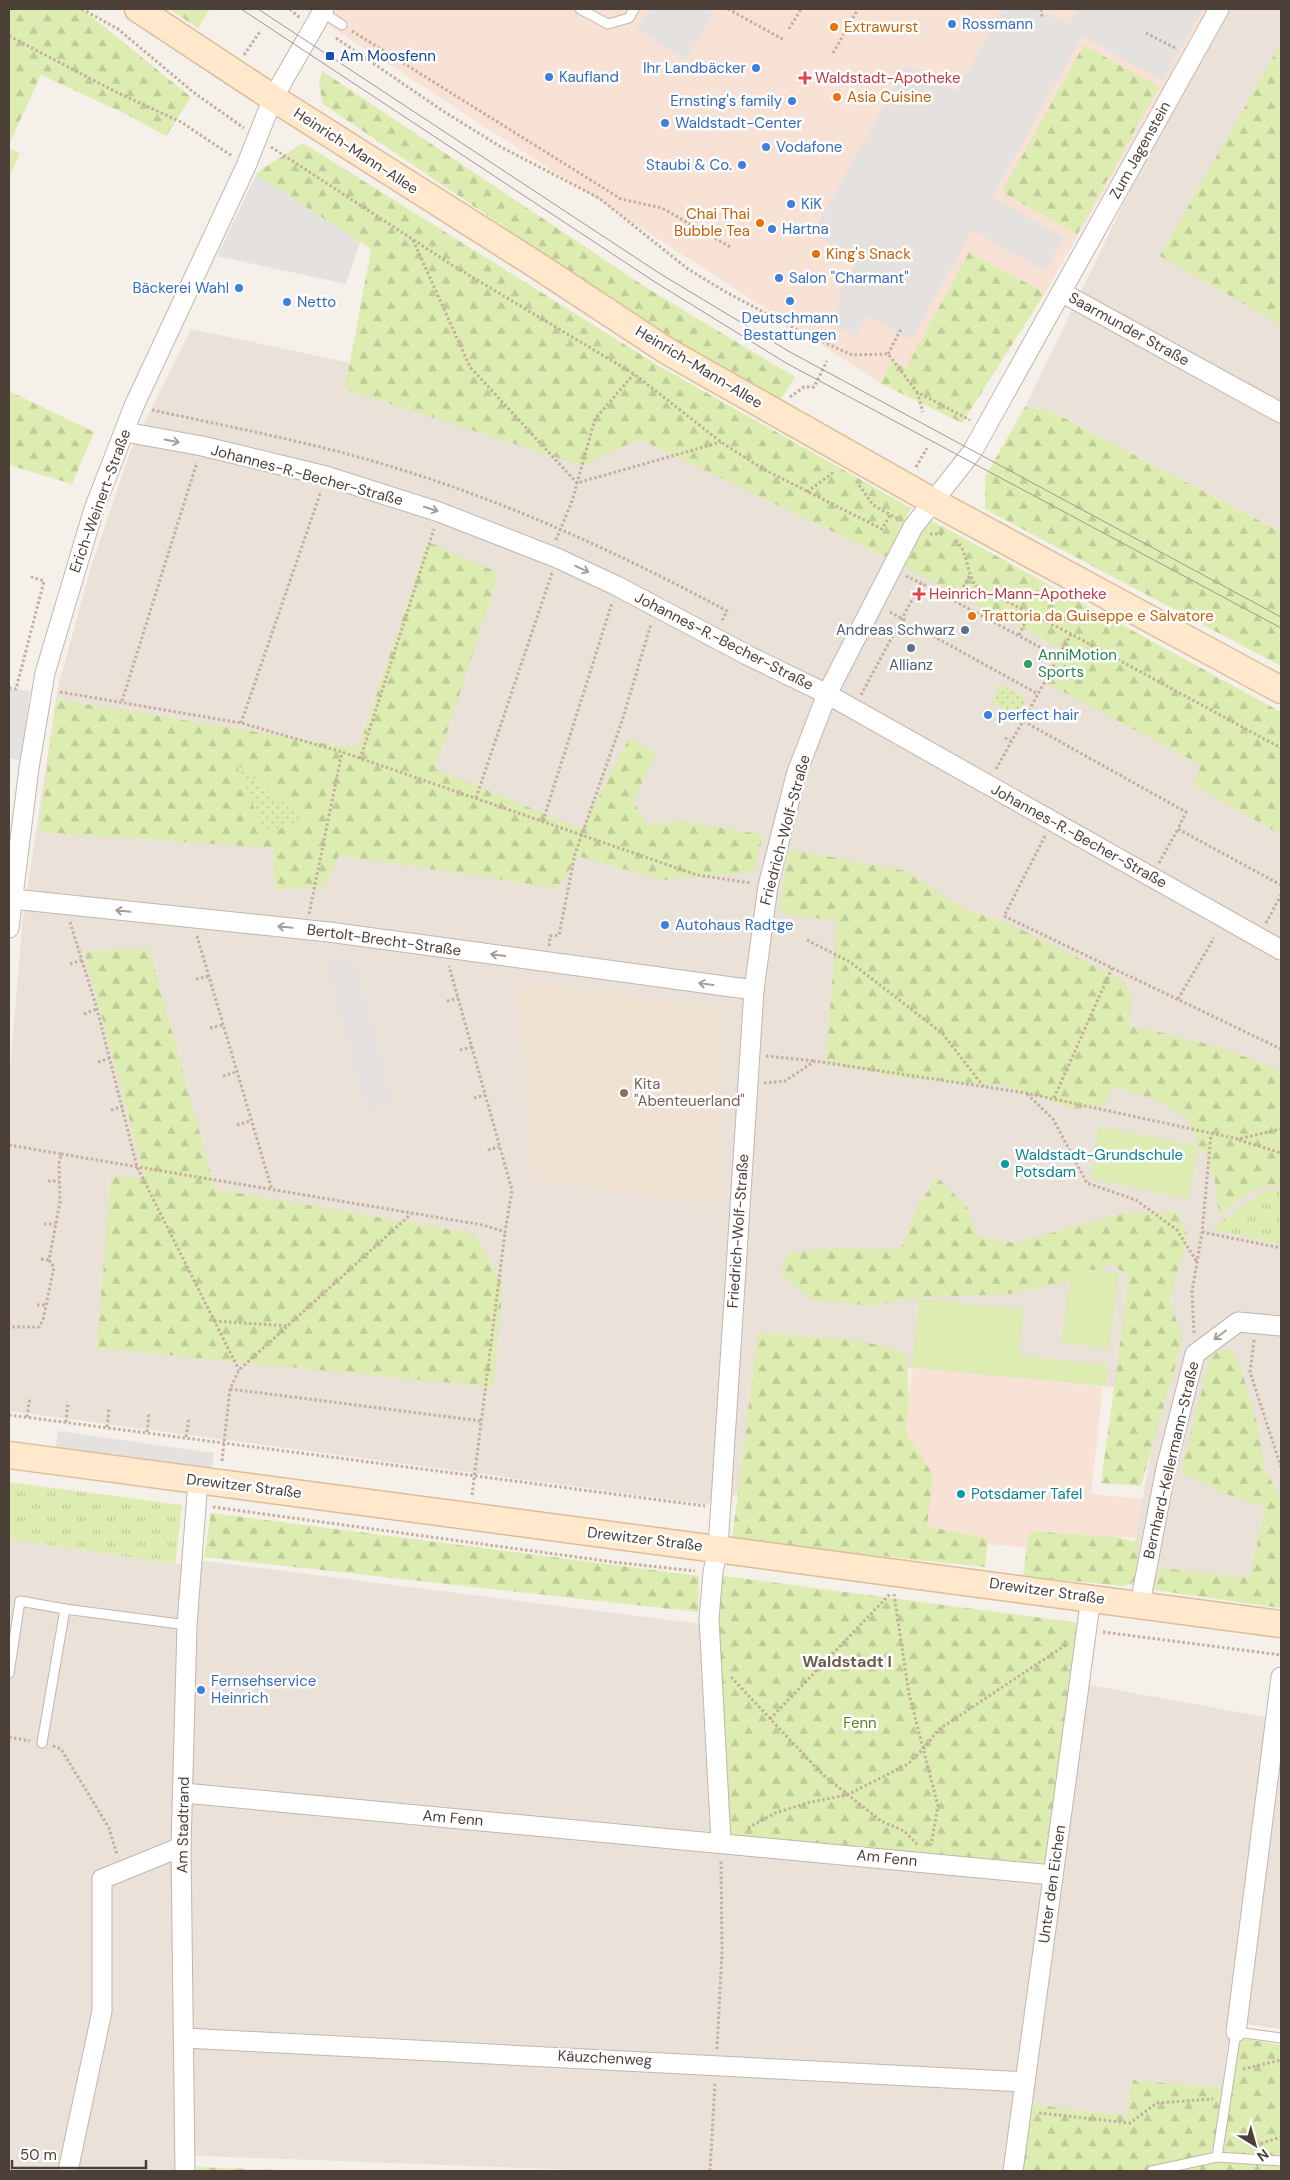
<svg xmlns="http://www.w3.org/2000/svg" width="1290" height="2180" viewBox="0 0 1290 2180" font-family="'DM Sans',sans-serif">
  <defs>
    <pattern id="grass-tufts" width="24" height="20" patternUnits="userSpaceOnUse" patternTransform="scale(1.25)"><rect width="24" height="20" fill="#ddecb1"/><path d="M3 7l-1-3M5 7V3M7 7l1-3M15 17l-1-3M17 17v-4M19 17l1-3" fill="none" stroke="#bfcb99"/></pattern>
    <pattern id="forest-firs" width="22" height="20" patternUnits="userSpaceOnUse" patternTransform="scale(1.25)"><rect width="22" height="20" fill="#ddecb1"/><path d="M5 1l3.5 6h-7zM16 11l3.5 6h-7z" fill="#bfcb99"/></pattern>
    <pattern id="park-dots" width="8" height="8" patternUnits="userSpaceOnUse" patternTransform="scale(1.25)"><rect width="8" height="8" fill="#ddecb1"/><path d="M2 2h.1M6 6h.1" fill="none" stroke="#bfcb99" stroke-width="1.8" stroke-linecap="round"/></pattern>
  </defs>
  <rect width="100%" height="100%" fill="#f6f0ea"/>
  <g fill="#eae1d8">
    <path d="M1218,9H1281V532L1050,410L1025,407Z"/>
    <path d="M191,329L638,424L863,537L1281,754V1604L1127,1584L1162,1392L760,1354L752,1490L706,1504L9,1411V1081L23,917L58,687L91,567L130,452Z"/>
    <path d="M9,1539L175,1564L204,1561L701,1624L714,1852L1084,1684L1281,1720V2029L1231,2022L1222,2088L1134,2080L1127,2116L1030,2104L1016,2171H605L178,2155L177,2171H9Z"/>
  </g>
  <g fill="#f8e2d5">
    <path d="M310,9H1209L1045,293L969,252L906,369L892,361L880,383L308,12Z"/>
    <path d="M913,1368L1103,1387L1091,1494L1143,1499L1136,1538L1029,1531L1027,1548L922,1537L897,1469Z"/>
  </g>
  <path fill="#f0e2d3" d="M516,980L725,1008L717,1206L533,1179Z"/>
  <g fill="url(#grass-tufts)">
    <path d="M1268,1189L1281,1192V1244L1210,1229Z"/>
    <path d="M9,1482L182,1505L175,1564L9,1539Z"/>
  </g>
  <g fill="url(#forest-firs)">
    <path d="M9,9H82L191,97L166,136L128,115L41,75L9,144Z"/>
    <path d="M169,9H210L198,28Z"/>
    <path d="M1281,43V325L1160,256Z"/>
    <path d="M1084,45L1159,87L1077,234L1002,192Z"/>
    <path d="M322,71L650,290L795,377L779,402L634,315L323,104L319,85Z"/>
    <path d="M303,143L659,366L911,508L886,557L639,439L583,466L345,389L371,249L256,175C262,167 292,151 303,143Z"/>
    <path d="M9,148L20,153L9,179Z"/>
    <path d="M969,252L1045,293L962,423L880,383L892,361L906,368Z"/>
    <path d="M9,391L94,432L72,484L9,465Z"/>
    <path d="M1025,407L1049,410L1281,532V666L985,509V477Z"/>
    <path d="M927,518L1281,712V835L1194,785L1201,765L1043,681L1060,648L901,565Z"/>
    <path d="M428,542L499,573L435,769L582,829L629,738L657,753L633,801L648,825L682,821L763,835L754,872L663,880L578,856L558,888L339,855L324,887L275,890L273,848L39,832L56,699L358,749Z"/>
    <path d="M788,849L906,871L965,909L1014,926L1124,981L1132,1000L1128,1026C1182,1036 1231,1048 1281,1072V1187C1255,1182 1238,1200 1219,1216L1215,1180L1206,1153L1198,1146L1188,1119L1155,1099L1114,1087L1103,1105L1075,1109L1001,1085L903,1078L826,1063L837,921L779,913Z"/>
    <path d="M149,949L215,1189L475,1234L503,1286L493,1387L97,1348L111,1176L145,1177L84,951Z"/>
    <path d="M937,1177L967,1207L977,1236L1014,1243L1121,1214L1178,1212L1188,1235L1169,1300L1183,1339L1141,1486L1101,1483L1129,1278L1113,1264L1056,1284L1009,1294L913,1298L872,1306L813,1300L780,1272L789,1253L832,1248L901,1249L916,1209Z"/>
    <path d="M758,1333L858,1340L907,1353L909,1405L905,1431L933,1475L927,1526L988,1539L985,1567L732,1540Z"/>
    <path d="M1222,1350L1233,1351L1242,1372L1256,1419L1265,1469L1281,1500V1608L1154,1590L1160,1568L1250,1578L1265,1507L1218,1491L1181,1472L1211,1355Z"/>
    <path d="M211,1513L699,1576L698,1612L204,1557Z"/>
    <path d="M1029,1531L1117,1537L1139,1543L1134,1582L1123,1586L1023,1576Z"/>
    <path d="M717,1575L1080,1623L1048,1868L727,1838Z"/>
    <path d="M1242,2038L1281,2045V2171H1016L1030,2104L1127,2116L1133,2080L1222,2088Z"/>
    <path d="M196,2167L306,2171H197Z"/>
  </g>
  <g fill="url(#park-dots)">
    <path d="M1000,684L1026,698L1017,715L991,701Z"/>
    <path d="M236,763L303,819L265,835Z"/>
  </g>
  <g fill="#ddecb1">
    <path d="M1098,1126L1198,1146L1189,1199L1092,1179Z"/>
    <path d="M1072,1267L1119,1273L1109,1349L1061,1342Z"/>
    <path d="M919,1299L1024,1310L1019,1356L1108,1365L1106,1386L912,1367Z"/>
  </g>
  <g fill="#e4e1df">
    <path d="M651,9H706L714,13L685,60L636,28Z"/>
    <path d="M1003,9H1038L1068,25L1077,9H1203L1163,81L1082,36L992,197L1064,237L1045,271L972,230L911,340L868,316L856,337L830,323L842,300L837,297L858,260L812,234L907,65L956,92Z"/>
    <path d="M256,175L360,242L346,284L217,256Z"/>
    <path d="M9,689L30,691L21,760L9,758Z"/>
    <path d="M352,958L393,1102L367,1110L327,965Z"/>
    <path d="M58,1431L214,1453L211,1474L55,1451Z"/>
  </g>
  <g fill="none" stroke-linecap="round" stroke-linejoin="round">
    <g stroke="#c2b6ac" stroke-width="11">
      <g id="lane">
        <path d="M580,9L608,24L629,18L634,9"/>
        <path d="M322,12L342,25"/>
        <path d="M9,1673L20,1601L65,1609"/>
        <path d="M42,1743L65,1609L187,1625"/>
        <path d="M1217,2157L1281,2161"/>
        <path d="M1152,2171L1217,2157L1236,2032L1281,2038"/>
      </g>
    </g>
    <g stroke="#c2b6ac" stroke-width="21">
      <g id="street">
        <path d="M1061,292L1281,413"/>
        <path d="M125,432L202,446L326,476L439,512L557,558L617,586L747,655L827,694L1281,950"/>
        <path d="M13,899L329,932L754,990"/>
        <path d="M9,928L29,768L45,673L94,509L134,406L246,166L273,98L324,9"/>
        <path d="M1140,1604L1166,1468L1195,1354L1238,1322L1281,1326"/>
        <path d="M184,1793L1053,1875"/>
        <path d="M721,1842L709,1619L713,1572L718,1548L754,990L768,886L796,775L827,694L913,527L972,452L1219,9"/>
        <path d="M1236,2032L1281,1677"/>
        <path d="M185,2038L1025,2082"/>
        <path d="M68,2171L102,2011V1879L181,1847"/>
        <path d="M185,2171L181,1847L187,1625L198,1480"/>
        <path d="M1013,2171L1091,1597"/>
      </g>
    </g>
    <g stroke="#dcbd99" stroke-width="29">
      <g id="secondary">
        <path d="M138,9L273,98L538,266L667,351L934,502L1281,690"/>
        <path d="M9,1455L1281,1624"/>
      </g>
    </g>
    <g stroke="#c5ae9c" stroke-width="3" stroke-dasharray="2.5 2.5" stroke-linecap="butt">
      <path d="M82,9L118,29L193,92L244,128"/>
      <path d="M290,9L300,18"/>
      <path d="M728,9L784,40"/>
      <path d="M1041,9L1042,17"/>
      <path d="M789,29L801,9"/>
      <path d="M352,31L621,199L662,208L732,248"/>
      <path d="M1146,33L1177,49"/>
      <path d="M9,36L114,91L181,122L232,156"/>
      <path d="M336,38L443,111L501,147L599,198L688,269L724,291L799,331L852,355L888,354L917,392L970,420"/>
      <path d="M833,53L858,9"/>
      <path d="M244,55L261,30"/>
      <path d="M271,147L452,265L634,374L721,442L763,469L882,529L891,514"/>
      <path d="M413,240L470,367L577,483L721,442"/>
      <path d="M888,354L901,329"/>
      <path d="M917,392L923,412"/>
      <path d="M790,397L804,387H814L827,361"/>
      <path d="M152,410C212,423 273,435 332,450C470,485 603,544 727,611L722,621"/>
      <path d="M916,467L927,448"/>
      <path d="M859,485L873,505L898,519"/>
      <path d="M807,492L834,472"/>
      <path d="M930,534H944"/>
      <path d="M556,540L572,501L595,419L634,374"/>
      <path d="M956,540C968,552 966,572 976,586L1071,634L1281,748"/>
      <path d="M906,576L921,583"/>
      <path d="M956,600L970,575"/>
      <path d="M890,612L906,621"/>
      <path d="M1071,634L1023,721L1186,812L1178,829L1281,885"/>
      <path d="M1019,635L1030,613"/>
      <path d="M933,636L1038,694"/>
      <path d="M9,688L16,689L44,581L29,576"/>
      <path d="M60,692L241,723L342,752L697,875L751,883"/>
      <path d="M861,695L921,583L1058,657"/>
      <path d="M122,701L197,462"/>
      <path d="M241,723L321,491"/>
      <path d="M1005,738L1011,741"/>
      <path d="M360,759L434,529"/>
      <path d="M996,769L1023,721"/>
      <path d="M476,798L552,573"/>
      <path d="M543,821L612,603"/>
      <path d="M1045,836L1004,916L1281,1049"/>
      <path d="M1159,863L1178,829"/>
      <path d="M309,914L342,752"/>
      <path d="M70,922L97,1009L137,1167L239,1370"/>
      <path d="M1266,923L1281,895"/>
      <path d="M197,936L272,1190"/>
      <path d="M807,940L850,962L942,1033L984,1087"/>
      <path d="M549,946L550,936L559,935L575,854L622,721L651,624"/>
      <path d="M70,964L82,960"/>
      <path d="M196,979L209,976"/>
      <path d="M1178,999L1214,938"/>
      <path d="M447,1001L458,998"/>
      <path d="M84,1014L97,1009"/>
      <path d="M210,1028L223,1025"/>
      <path d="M460,1050L472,1047"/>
      <path d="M766,1056L815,1061"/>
      <path d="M98,1062L110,1058"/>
      <path d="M223,1076L236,1072"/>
      <path d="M764,1083L785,1081L815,1061L1026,1093L1238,1139L1281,1129"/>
      <path d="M1027,1094L1053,1119L1087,1183L1136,1200L1177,1230L1197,1262"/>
      <path d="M474,1098L485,1095"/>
      <path d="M1054,1098L1112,968"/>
      <path d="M111,1110L123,1106"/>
      <path d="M237,1125L250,1121"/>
      <path d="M1239,1140L1281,1153"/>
      <path d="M9,1145L61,1154L59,1164L60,1202L49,1260L54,1267L43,1320L39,1327H9"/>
      <path d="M488,1150L499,1147"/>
      <path d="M61,1154L483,1225L505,1232L512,1190L449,966"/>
      <path d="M48,1181H59"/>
      <path d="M44,1224H55"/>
      <path d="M1202,1232L1281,1248"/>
      <path d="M41,1259L49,1260"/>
      <path d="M37,1305H47"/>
      <path d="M214,1321L289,1326"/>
      <path d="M1194,1333L1192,1292L1202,1232L1211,1135"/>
      <path d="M1254,1340L1250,1372L1281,1467"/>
      <path d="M230,1389L481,1421"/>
      <path d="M9,1415L705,1506"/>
      <path d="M27,1417L30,1397"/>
      <path d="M66,1422L68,1402"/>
      <path d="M107,1427L109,1408"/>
      <path d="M147,1432L149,1413"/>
      <path d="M186,1437L189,1418"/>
      <path d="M222,1461L230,1389L239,1370L411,1214"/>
      <path d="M472,1495L505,1232"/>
      <path d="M213,1507L613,1562L695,1571"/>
      <path d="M894,1594L909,1694L938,1806L931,1845"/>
      <path d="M1103,1632L1281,1655"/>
      <path d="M731,1677L823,1775L881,1821L904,1831L918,1845"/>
      <path d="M770,1719L891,1593"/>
      <path d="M9,1737L30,1741"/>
      <path d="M53,1746L61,1749L109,1828L117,1855"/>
      <path d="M748,1828L775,1813L811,1802L847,1795L908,1764L924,1748L938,1730L1067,1644"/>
      <path d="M717,2049L722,1952L721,1860"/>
      <path d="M1243,2069L1281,2060"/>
      <path d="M1039,2113L1130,2123L1157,2103L1213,2099"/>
      <path d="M1256,2145L1281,2137"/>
      <path d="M710,2171L715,2083"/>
    </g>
    <use href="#lane" stroke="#fff" stroke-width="9"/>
    <use href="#street" stroke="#fff" stroke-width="19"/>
    <use href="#secondary" stroke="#ffe8cb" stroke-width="26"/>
    <g stroke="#999" stroke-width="1">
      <path d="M241,9L655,282L786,363L1281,628"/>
      <path d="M258,9L659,273L790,352L1281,617"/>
    </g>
  </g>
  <defs><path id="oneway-shaft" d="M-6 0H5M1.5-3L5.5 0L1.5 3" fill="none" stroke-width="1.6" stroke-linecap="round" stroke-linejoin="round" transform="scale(1.25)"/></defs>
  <g stroke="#a59f9b">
    <use href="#oneway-shaft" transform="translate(172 441) rotate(11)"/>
    <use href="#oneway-shaft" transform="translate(431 509) rotate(18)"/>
    <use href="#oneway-shaft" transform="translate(582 569) rotate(25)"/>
    <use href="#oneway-shaft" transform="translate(123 911) rotate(-174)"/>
    <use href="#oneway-shaft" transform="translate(285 927) rotate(-174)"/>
    <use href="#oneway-shaft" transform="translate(498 955) rotate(-173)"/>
    <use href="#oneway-shaft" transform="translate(706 984) rotate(-172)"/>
    <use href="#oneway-shaft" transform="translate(1220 1335) rotate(143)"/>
  </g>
  <g fill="#3f7fe0" stroke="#fff" stroke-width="2">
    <circle cx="952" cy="24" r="5"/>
    <circle cx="756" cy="68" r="5"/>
    <circle cx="549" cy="77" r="5"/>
    <circle cx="792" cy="101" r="5"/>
    <circle cx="665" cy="123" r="5"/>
    <circle cx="766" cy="147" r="5"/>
    <circle cx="742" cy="165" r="5"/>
    <circle cx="791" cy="204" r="5"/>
    <circle cx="772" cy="229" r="5"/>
    <circle cx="779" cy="278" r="5"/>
    <circle cx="239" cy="288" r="5"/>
    <circle cx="790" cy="301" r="5"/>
    <circle cx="287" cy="302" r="5"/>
    <circle cx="988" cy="715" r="5"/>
    <circle cx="665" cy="925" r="5"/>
    <circle cx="201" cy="1690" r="5"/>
  </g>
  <g fill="#e8710a" stroke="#fff" stroke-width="2">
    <circle cx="834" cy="27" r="5"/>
    <circle cx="837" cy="97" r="5"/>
    <circle cx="760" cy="223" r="5"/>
    <circle cx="816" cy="254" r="5"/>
    <circle cx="972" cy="616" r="5"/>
  </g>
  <rect fill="#1a4fb4" stroke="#fff" stroke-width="2" x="325" y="51" width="10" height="10" rx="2.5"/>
  <g fill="#e0444e" stroke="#fff" stroke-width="2">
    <path d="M802.5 70.5h5v5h5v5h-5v5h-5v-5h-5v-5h5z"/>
    <path d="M916.5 586.5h5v5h5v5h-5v5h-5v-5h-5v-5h5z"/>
  </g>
  <g fill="#5c6f8a" stroke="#fff" stroke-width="2">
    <circle cx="965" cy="630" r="5"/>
    <circle cx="911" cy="648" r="5"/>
  </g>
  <circle fill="#2e9e5b" stroke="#fff" stroke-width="2" cx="1028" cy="664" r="5"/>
  <circle fill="#8d6e63" stroke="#fff" stroke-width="2" cx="624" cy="1093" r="5"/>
  <g fill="#0f9aa8" stroke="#fff" stroke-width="2">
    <circle cx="1005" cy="1164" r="5"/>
    <circle cx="961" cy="1494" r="5"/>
  </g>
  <g text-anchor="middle" stroke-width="5" stroke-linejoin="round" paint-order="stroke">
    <g font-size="15" fill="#366cbe" stroke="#fff" text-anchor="start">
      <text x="962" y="29">Rossmann</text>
      <text x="746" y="73" text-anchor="end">Ihr Landbäcker</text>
      <text x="559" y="82">Kaufland</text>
      <text x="782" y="106" text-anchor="end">Ernsting's family</text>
      <text x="675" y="128">Waldstadt-Center</text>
      <text x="776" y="152">Vodafone</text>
      <text x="732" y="170" text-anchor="end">Staubi &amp; Co.</text>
      <text x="801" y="209">KiK</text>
      <text x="782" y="234">Hartna</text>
      <text x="789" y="283">Salon "Charmant"</text>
      <text x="229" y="293" text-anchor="end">Bäckerei Wahl</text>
      <text x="297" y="307">Netto</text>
      <text x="790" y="323" text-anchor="middle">Deutschmann<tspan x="790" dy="17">Bestattungen</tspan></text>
      <text x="998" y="720">perfect hair</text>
      <text x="675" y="930">Autohaus Radtge</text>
      <text x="211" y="1686">Fernsehservice<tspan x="211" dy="17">Heinrich</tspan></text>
    </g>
    <g font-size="15" fill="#c56008" stroke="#fff" text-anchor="start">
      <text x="844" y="32">Extrawurst</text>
      <text x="847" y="102">Asia Cuisine</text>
      <text x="750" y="219" text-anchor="end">Chai Thai<tspan x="750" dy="17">Bubble Tea</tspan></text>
      <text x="826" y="259">King's Snack</text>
      <text x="982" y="621">Trattoria da Guiseppe e Salvatore</text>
    </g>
    <g font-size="15" fill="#164399" stroke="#fff" text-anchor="start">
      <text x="340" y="61">Am Moosfenn</text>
    </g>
    <g font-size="15" fill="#be3a42" stroke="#fff" text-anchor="start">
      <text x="815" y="83">Waldstadt-Apotheke</text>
      <text x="929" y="599">Heinrich-Mann-Apotheke</text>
    </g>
    <g font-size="15" fill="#4b3f37" stroke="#fff">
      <text transform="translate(1140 150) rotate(-61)" y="5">Zum Jagenstein</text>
      <text transform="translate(356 151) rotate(33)" y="5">Heinrich-Mann-Allee</text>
      <text transform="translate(1129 329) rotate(29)" y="5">Saarmunder Straße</text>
      <text transform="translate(699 367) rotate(31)" y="5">Heinrich-Mann-Allee</text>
      <text transform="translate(307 475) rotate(15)" y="5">Johannes-R.-Becher-Straße</text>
      <text transform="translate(100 501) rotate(-70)" y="5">Erich-Weinert-Straße</text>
      <text transform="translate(724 641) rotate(27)" y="5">Johannes-R.-Becher-Straße</text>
      <text transform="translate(785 830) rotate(-75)" y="5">Friedrich-Wolf-Straße</text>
      <text transform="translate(1079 836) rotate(29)" y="5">Johannes-R.-Becher-Straße</text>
      <text transform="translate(384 940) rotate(8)" y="5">Bertolt-Brecht-Straße</text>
      <text transform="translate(738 1231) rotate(-86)" y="5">Friedrich-Wolf-Straße</text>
      <text transform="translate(1171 1460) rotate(-77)" y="5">Bernhard-Kellermann-Straße</text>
      <text transform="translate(244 1486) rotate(7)" y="5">Drewitzer Straße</text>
      <text transform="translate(645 1539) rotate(7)" y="5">Drewitzer Straße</text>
      <text transform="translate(1047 1591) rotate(8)" y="5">Drewitzer Straße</text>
      <text transform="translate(453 1818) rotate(5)" y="5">Am Fenn</text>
      <text transform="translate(183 1825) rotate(-89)" y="5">Am Stadtrand</text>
      <text transform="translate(887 1858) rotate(6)" y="5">Am Fenn</text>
      <text transform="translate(1052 1884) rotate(-82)" y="5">Unter den Eichen</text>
      <text transform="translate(605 2058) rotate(3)" y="5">Käuzchenweg</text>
    </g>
    <g font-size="15" fill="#4e5e75" stroke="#fff" text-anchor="end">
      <text x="955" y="635">Andreas Schwarz</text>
      <text x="911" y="670" text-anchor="middle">Allianz</text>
    </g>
    <g font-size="15" fill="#27864d" stroke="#fff" text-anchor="start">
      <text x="1038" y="660">AnniMotion<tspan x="1038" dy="17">Sports</tspan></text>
    </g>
    <g font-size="15" fill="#785e54" stroke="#fff" text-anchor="start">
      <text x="634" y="1089">Kita<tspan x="634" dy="17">"Abenteuerland"</tspan></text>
    </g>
    <g font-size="15" fill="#0d838f" stroke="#fff" text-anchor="start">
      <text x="1015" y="1160">Waldstadt-Grundschule<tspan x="1015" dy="17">Potsdam</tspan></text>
      <text x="971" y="1499">Potsdamer Tafel</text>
    </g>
    <g font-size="15" fill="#5a8225" stroke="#fff">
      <text x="860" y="1728">Fenn</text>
    </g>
    <g font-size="16" font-weight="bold" fill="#6e5b4e" stroke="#fff">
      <text x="847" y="1667">Waldstadt I</text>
    </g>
  </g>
  <rect width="1290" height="2180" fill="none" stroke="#4b3f37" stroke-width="20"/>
  <g transform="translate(1255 2145) rotate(143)" stroke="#ffffff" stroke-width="4" paint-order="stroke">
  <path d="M0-4L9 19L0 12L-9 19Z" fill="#4b3f37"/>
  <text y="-8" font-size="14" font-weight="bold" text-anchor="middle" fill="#4b3f37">N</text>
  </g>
  <path d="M12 2160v8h134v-8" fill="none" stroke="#4b3f37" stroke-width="2.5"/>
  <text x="20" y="2160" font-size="15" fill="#4b3f37" stroke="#ffffff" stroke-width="4" paint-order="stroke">50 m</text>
</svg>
